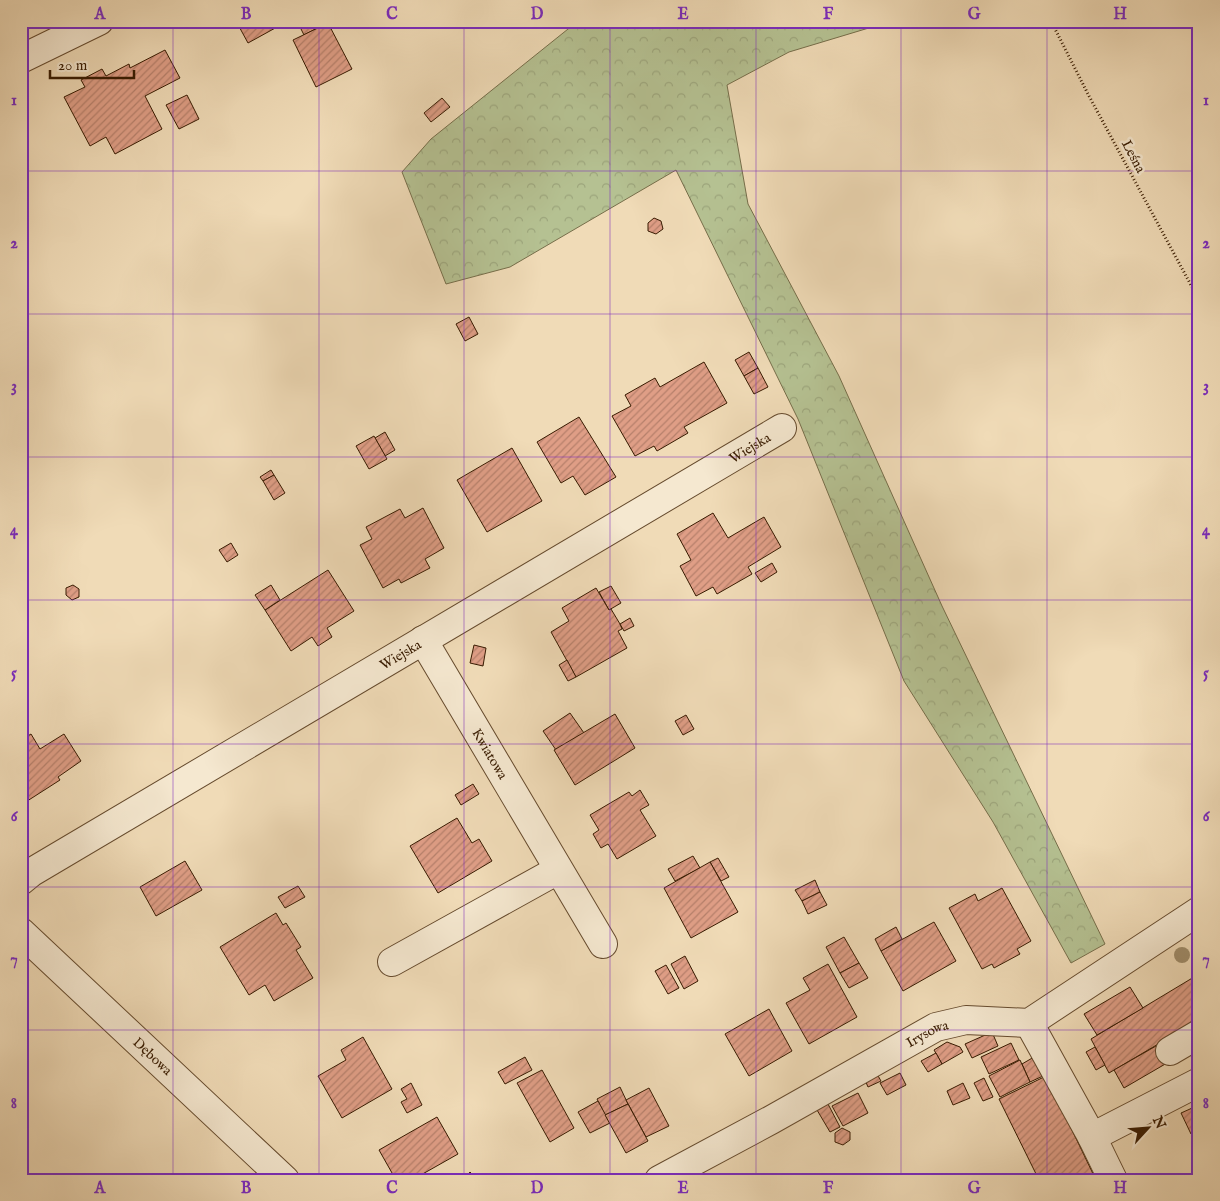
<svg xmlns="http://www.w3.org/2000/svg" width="1220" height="1201" viewBox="0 0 1220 1201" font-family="'IM FELL English',serif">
  <defs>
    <pattern id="forest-crowns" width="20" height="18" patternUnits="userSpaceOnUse" patternTransform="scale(1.25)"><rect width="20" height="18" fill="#b5c192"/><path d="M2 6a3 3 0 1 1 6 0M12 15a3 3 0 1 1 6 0" fill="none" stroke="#9ca57c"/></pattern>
    <pattern id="building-hatch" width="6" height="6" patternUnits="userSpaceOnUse" patternTransform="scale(1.25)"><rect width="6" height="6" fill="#df9e86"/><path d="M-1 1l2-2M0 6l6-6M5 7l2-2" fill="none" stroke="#b6806b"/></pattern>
  </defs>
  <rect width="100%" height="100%" fill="#f0dbb7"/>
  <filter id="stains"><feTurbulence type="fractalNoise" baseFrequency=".004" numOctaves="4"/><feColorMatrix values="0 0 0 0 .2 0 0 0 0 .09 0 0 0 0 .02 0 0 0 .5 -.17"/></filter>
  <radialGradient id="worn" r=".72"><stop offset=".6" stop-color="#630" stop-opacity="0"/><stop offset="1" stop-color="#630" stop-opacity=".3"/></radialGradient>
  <path fill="url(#forest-crowns)" stroke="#766e4a" d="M578,21H892L789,52L727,85L748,204L839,376L942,606L1105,944L1071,963L993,822L904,681L798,419L676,170L510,267L446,284L402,172L431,139Z"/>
  <g fill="url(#building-hatch)" stroke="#381b01">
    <path d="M236,21H288L248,43Z"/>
    <path d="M297,21H331L304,35Z"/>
    <path d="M328,23L352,69L316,87L293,40Z"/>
    <path d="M165,50L180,78L145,96L162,129L115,154L106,137L90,146L64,97L85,87L81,80L102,69L106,76L129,64L130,68Z"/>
    <path d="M187,95L199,119L179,129L166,105Z"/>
    <path d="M442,98L450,107L431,122L424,113Z"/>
    <path d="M654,218L661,221L663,229L656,234L648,231V223Z"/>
    <path d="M469,317L478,334L465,341L456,324Z"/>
    <path d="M749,352L758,368L744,376L735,360Z"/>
    <path d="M704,362L727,403L684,427L688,433L657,451L654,446L635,456L612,416L631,406L625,395L655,378L660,387Z"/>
    <path d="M758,368L768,387L754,394L744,376Z"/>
    <path d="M579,417L616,477L585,495L573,476L561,483L537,442Z"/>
    <path d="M385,432L395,450L385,456L375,438Z"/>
    <path d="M374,436L387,459L369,469L356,446Z"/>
    <path d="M512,448L542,501L487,532L457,480Z"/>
    <path d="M271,470L274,475L263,481L260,477Z"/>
    <path d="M274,475L285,493L274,500L263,481Z"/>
    <path d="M423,508L444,548L425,559L430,568L401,583L399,579L383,588L360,545L372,539L366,527L400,509L405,518Z"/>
    <path d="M713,513L728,538L764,517L781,547L748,567L752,574L717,594L713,587L696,596L680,566L691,560L677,534Z"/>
    <path d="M231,543L238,555L227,562L219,550Z"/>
    <path d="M772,563L777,572L761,582L755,573Z"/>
    <path d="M328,570L354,611L327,628L332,637L318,646L312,637L291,651L265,610Z"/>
    <path d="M73,585L79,589V597L72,600L66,595V588Z"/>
    <path d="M271,585L280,600L265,610L255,595Z"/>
    <path d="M611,586L621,603L609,610L599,592Z"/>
    <path d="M596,588L609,610L611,609L620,624L622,629L618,631L627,648L576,677L551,632L569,621L562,608Z"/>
    <path d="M630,618L634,626L624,631L620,624Z"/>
    <path d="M474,645L486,648L483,666L470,663Z"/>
    <path d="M567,660L576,677L568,681L559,665Z"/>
    <path d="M570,713L584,733L556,750L543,731Z"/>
    <path d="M615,714L635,748L575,785L554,750Z"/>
    <path d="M686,715L694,729L683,735L675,721Z"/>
    <path d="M31,734L40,749L64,734L81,761L58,777L60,780L21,805V740Z"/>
    <path d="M473,784L479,794L461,805L455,795Z"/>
    <path d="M640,790L649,805L640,810L656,836L617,859L608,844L601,848L593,834L599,830L590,815L629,792L632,796Z"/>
    <path d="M457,818L472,843L479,839L492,861L438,893L410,846Z"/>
    <path d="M693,856L700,868L675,881L668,869Z"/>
    <path d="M718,858L729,877L721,881L710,862Z"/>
    <path d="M185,861L202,890L156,916L140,887Z"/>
    <path d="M710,862L738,912L691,938L664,888Z"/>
    <path d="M815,880L820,892L802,901L795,890Z"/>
    <path d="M298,886L305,897L285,908L278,897Z"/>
    <path d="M1002,888L1031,941L1017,949L1020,954L994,968L992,964L982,969L949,908L975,894L978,901Z"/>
    <path d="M820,892L827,905L808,914L802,901Z"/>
    <path d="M276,913L283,925L286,923L301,947L296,950L313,978L274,1001L265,985L249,995L220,947Z"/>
    <path d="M934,922L956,961L903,991L881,951Z"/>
    <path d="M896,927L902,939L881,951L875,939Z"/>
    <path d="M844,937L859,963L840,973L826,947Z"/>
    <path d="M685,956L698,981L684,989L671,964Z"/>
    <path d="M859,963L868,978L849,988L840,973Z"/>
    <path d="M828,964L857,1017L809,1044L786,1003L810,990L803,978Z"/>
    <path d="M666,965L679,988L668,994L655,971Z"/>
    <path d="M1199,974V1020L1109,1073L1091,1039Z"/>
    <path d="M1130,987L1143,1008L1097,1035L1084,1014Z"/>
    <path d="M769,1009L792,1051L749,1076L725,1034Z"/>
    <path d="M992,1032L998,1046L972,1058L965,1044Z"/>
    <path d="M363,1037L392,1089L342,1118L318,1076L346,1060L341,1050Z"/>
    <path d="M947,1042L960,1047L963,1052L942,1064L934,1050Z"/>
    <path d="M1011,1043L1019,1060L989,1074L981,1057Z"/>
    <path d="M1156,1046L1167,1063L1124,1088L1114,1070Z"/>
    <path d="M1095,1047L1105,1065L1096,1070L1086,1052Z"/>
    <path d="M936,1053L942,1064L928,1072L921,1061Z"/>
    <path d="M525,1057L532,1070L505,1084L498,1072Z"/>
    <path d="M1034,1057L1043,1076L1030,1082L1022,1064Z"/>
    <path d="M1020,1060L1030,1082L1000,1097L989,1076Z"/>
    <path d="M542,1070L574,1128L550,1142L517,1083Z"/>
    <path d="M900,1073L906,1085L887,1095L880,1083Z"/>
    <path d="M877,1074L881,1081L868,1087L865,1080Z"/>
    <path d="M1046,1076L1096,1180H1039L999,1099Z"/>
    <path d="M984,1078L993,1097L983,1101L974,1083Z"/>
    <path d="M411,1083L422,1105L407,1113L401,1102L407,1099L401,1089Z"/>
    <path d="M963,1083L970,1098L953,1105L947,1091Z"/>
    <path d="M620,1087L628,1104L605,1115L597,1099Z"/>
    <path d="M649,1088L669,1126L646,1137L626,1100Z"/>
    <path d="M858,1093L868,1113L843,1126L832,1106Z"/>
    <path d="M598,1101L610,1123L590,1133L578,1112Z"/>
    <path d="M628,1104L648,1141L626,1153L605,1115Z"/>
    <path d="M828,1104L840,1127L830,1132L817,1110Z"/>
    <path d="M1199,1105V1131L1191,1134L1181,1113Z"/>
    <path d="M437,1117L458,1154L412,1180H396L379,1150Z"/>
    <path d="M842,1128L850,1132V1140L843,1145L835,1142V1133Z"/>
    <path d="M470,1172L478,1180H463Z"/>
  </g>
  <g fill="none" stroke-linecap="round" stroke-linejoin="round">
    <g stroke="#664b2e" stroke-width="30">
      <g id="minor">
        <path d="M21,59L99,21"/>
        <path id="s1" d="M423,640L603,944"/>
        <path id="s2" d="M21,881L32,872C281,723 533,578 782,428"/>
        <path id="s3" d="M21,932L285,1180"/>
        <path d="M392,962L558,870"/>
        <path d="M1029,1023L1092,1137L1113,1180"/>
        <path d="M1170,1051L1199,1034"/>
        <path d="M1092,1137L1199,1082"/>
        <path id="s4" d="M659,1180L771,1120L936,1027L966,1020L1029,1023L1199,911"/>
      </g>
    </g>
    <path stroke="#381b01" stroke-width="3" stroke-dasharray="1 2.5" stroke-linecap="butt" d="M1051,21L1089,96L1199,300"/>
    <use href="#minor" stroke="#f5e8d0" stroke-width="28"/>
  </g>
  <circle fill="#a08d6b" cx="1182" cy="955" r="8"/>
  <path fill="none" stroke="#7b2cbf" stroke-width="1" stroke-opacity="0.55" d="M173,21V1180M319,21V1180M464,21V1180M610,21V1180M756,21V1180M901,21V1180M1047,21V1180M21,171H1199M21,314H1199M21,457H1199M21,600H1199M21,744H1199M21,887H1199M21,1030H1199"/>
  <g text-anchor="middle" stroke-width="5" stroke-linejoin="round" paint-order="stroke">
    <g font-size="14" fill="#381b01" stroke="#f5e8d0">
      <text transform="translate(1134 156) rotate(62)" y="5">Leśna</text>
      <text dy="5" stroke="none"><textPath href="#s2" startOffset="848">Wiejska</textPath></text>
      <text dy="5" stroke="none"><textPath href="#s2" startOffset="442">Wiejska</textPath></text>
      <text dy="5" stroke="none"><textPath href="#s1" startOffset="132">Kwiatowa</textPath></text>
      <text dy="5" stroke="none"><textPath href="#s4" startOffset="306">Irysowa</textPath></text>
      <text dy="5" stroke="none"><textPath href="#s3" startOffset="181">Dębowa</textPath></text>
    </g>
  </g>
  <rect width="1220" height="1201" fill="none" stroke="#f0dbb7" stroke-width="55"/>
  <g transform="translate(1148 1128) rotate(64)" stroke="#f5e8d0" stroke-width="4" paint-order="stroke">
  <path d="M0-4L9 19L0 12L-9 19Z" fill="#381b01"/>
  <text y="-8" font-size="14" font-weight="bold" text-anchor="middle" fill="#381b01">N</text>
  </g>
  <path d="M50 70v8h84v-8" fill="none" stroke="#381b01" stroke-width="2.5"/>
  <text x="58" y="70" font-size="15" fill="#381b01" stroke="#f5e8d0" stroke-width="4" paint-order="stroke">20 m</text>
  <rect x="28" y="28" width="1164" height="1146" fill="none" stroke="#7b2cbf" stroke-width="2"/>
  <g font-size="16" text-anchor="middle" font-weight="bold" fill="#7b2cbf">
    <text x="100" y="19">A</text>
    <text x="246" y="19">B</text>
    <text x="392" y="19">C</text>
    <text x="537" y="19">D</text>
    <text x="683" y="19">E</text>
    <text x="828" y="19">F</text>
    <text x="974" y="19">G</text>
    <text x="1120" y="19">H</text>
    <text x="14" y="105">1</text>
    <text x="1206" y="105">1</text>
    <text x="14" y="248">2</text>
    <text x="1206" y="248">2</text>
    <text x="14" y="391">3</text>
    <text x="1206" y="391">3</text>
    <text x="14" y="535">4</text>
    <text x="1206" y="535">4</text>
    <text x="14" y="678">5</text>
    <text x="1206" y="678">5</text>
    <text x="14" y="821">6</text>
    <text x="1206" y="821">6</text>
    <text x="14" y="964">7</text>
    <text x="1206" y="964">7</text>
    <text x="14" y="1108">8</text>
    <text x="1206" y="1108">8</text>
    <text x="100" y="1193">A</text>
    <text x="246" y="1193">B</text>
    <text x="392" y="1193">C</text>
    <text x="537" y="1193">D</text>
    <text x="683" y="1193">E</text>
    <text x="828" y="1193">F</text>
    <text x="974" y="1193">G</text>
    <text x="1120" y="1193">H</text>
  </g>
  <rect width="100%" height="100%" filter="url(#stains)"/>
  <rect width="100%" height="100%" fill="url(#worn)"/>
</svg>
